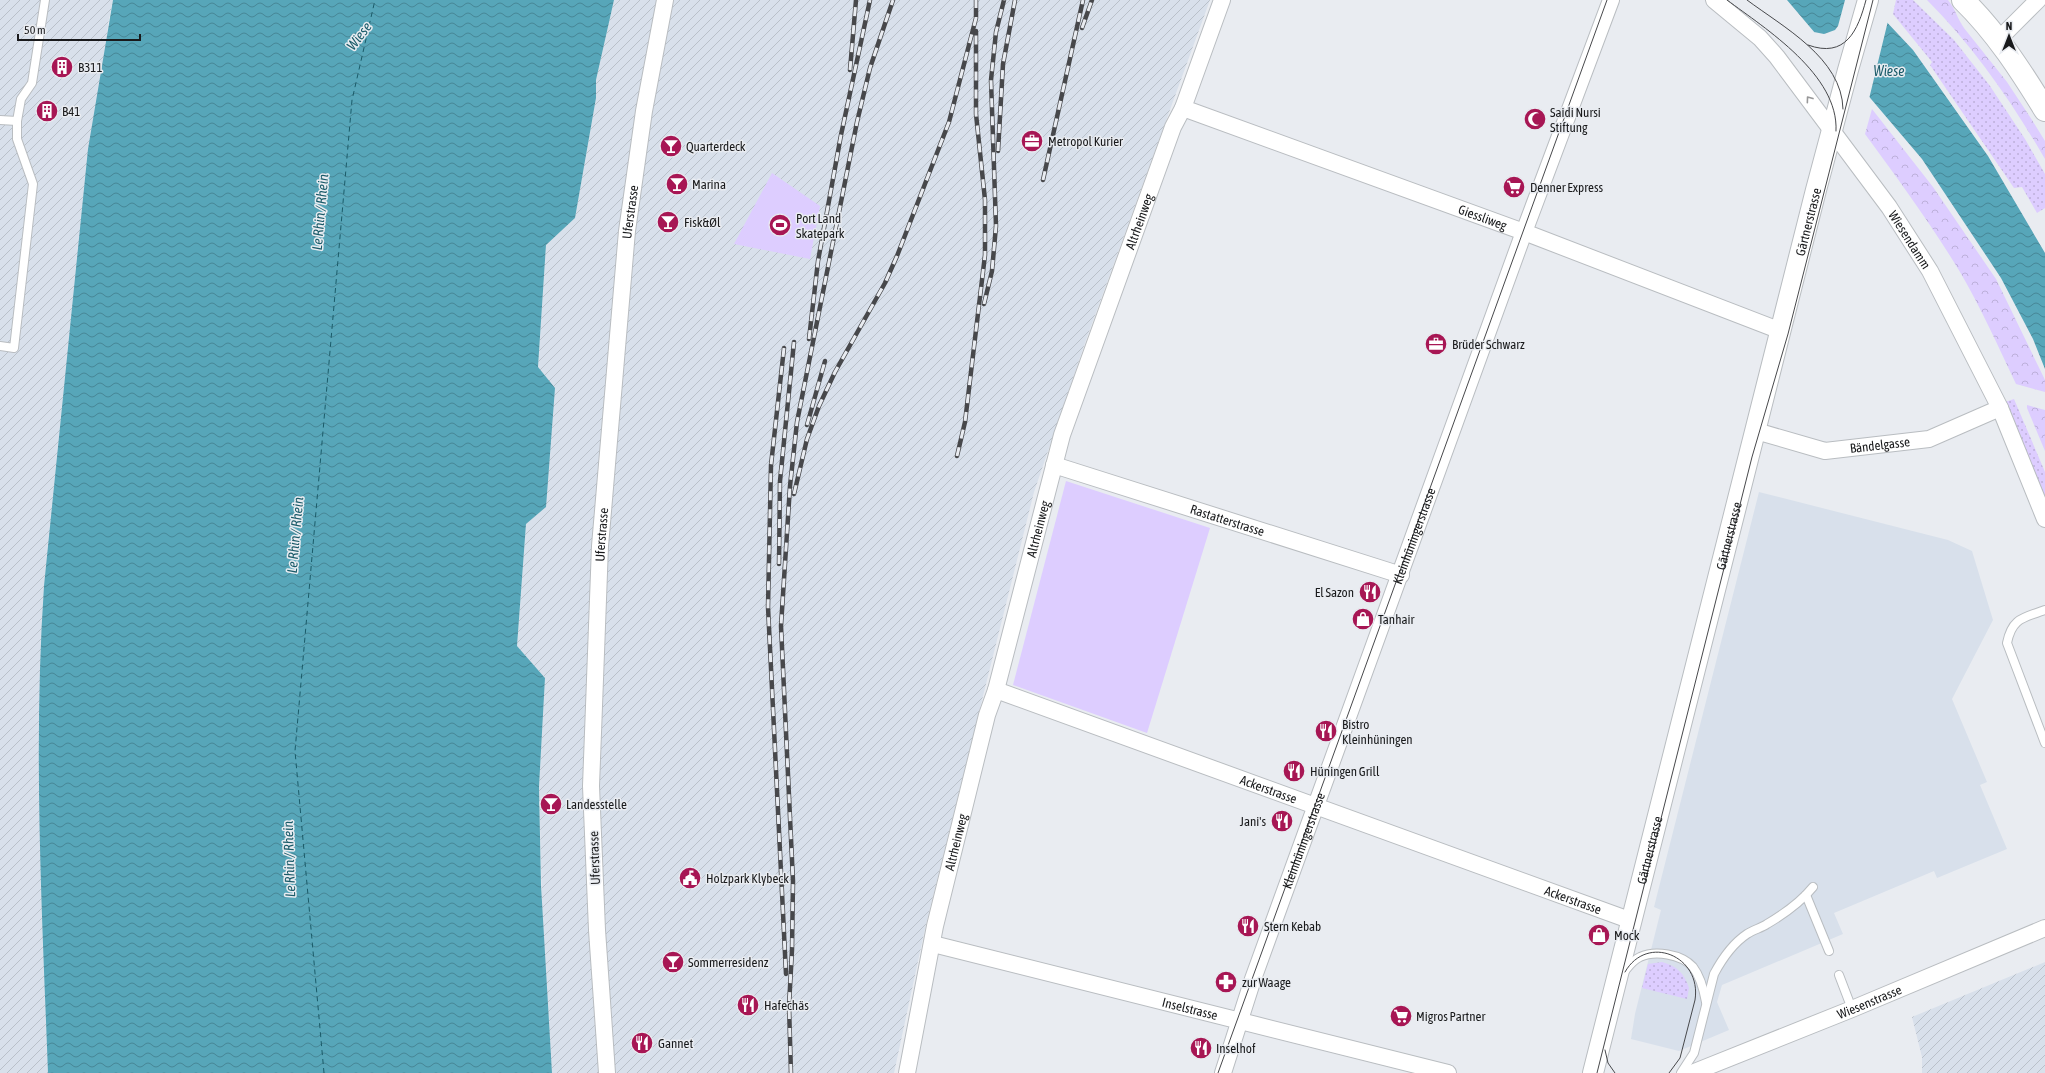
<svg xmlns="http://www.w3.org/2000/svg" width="2045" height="1073" viewBox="0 0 2045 1073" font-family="'Asap Condensed',sans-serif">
  <defs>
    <pattern id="industrial-furrows" width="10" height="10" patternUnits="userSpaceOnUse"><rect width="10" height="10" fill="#d8e0eb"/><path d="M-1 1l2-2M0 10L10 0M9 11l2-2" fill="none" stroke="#b9c0c9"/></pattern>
    <pattern id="grass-dots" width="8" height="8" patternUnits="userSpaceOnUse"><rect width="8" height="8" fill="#ddcdff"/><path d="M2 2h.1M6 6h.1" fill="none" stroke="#bdafda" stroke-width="1.8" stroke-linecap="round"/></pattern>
    <pattern id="park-crowns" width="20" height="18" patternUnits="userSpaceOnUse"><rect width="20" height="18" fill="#ddcdff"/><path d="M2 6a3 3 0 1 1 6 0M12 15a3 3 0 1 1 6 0" fill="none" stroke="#bdafda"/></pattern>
    <pattern id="water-waves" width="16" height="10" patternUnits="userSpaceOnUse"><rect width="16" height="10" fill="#57a6b9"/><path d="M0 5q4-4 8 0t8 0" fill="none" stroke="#478696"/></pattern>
  </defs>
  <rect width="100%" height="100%" fill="#e9ecf1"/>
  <path fill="#d8e0eb" d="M1759,492L1948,540L1972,551L1993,620L1952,699L1987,782L1980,785L2007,849L1937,878L1934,871L1834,913L1843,934L1722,985L1717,1002L1729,1030L1679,1051L1631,1039L1635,1014L1661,910L1654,907Z"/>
  <g fill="url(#industrial-furrows)">
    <path d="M0,0H113L108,24L51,1073H0Z"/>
    <path d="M614,0H1210L1086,340L1034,492L926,924L894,1073H552L543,943L539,787L545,678L517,646L526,524L546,507L538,367L546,245L575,218L596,98V80Z"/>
    <path d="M2045,962V1073H1922V1057L1912,1017Z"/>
  </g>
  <g fill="url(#grass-dots)">
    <path d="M1896,0H1913L1954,40L1990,86L2025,139L2045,174V208L2037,213L2022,187L2014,188L1930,65L1932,62L1893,14Z"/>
    <path d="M2014,399L2045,472V497L2005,402Z"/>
    <path d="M1662,962C1677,966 1684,973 1689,988L1687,999L1642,988L1648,964Z"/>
  </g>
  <g fill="url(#park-crowns)">
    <path d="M1927,0H1948C1956,10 1957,18 1964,28L2007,82L2032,120L2045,141V159C2012,102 1974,47 1927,0Z"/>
    <path d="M1872,109L1933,187L1996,279L2045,380V392L2016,384C1998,346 1981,308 1960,272C1931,224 1898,179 1865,134Z"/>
    <path d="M2027,405L2045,410V451L2027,408Z"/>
  </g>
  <g fill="#ddcdff">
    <path d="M772,173L820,206L810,259L734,244Z"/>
    <path d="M1066,481L1210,528L1147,733L1013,685Z"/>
  </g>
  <g fill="url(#water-waves)">
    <path d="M113,0H614L596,80V98L575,218L546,245L538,367L555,388L546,507L526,524L517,646L545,678L539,787L541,885L552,1073H48C42,911 33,748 44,586L88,149Z"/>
    <path d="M1787,0H1866L1913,50L1988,156L2045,253V369L2033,339L2001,278L1922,159Z"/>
  </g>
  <path fill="#e9ecf1" d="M1845,0H1869L1888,21L1869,99L1818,40L1814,32L1824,34L1835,30L1838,26Z"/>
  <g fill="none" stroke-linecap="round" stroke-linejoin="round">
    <path stroke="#1a5b69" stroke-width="1" stroke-dasharray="5 4" stroke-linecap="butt" d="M324,1073L295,751L352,100L375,0"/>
    <g stroke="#b9bdc1" stroke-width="10">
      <g id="service">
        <path d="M0,120L17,121"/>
        <path d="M0,346L14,348L33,184L17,139V121L21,99L32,83L45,0"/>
        <path d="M2045,610C2023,618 2012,618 2007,643L2045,743"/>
        <path d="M1806,895L1829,951"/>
        <path d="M1624,972C1629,966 1633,960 1640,957C1655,950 1681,954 1693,967C1700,976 1704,991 1706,1002"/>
        <path d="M1839,975L1852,1009"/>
        <path d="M1681,1073L1694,1053L1714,974C1722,959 1732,944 1747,934C1753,930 1761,928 1767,924C1784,914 1800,903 1813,887"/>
      </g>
    </g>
    <g stroke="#b9bdc1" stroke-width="18">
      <g id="minor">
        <path id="s1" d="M1714,0L1760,38L1777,57L1889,207L1930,271L2000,408L2045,519"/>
        <path d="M1998,40L2038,0"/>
        <path id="s2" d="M1183,108L1524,232L1781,331"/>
        <path id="s3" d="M1756,431L1825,451L1929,439L2000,408"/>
        <path id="s4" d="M1054,465L1401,575"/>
        <path id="s5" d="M996,690L1632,921"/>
        <path id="s6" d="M933,944L1448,1073"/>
        <path id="s7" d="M607,1073L597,930L591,786L600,546L627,231L644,111L665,0"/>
        <path id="s8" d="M907,1073L935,926L987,715L996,690L1062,435L1173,127L1183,108L1222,0"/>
        <path id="s9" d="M1223,1073L1253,979L1524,232L1611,0"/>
        <path id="s10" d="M1692,1073L1852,1009L2045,928"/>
      </g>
    </g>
    <g stroke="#b9bdc1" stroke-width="22">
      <g id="tertiary">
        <path id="s11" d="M1593,1073L1816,190L1848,70L1868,0"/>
      </g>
    </g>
    <g stroke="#b9bdc1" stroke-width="24">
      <path id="secondary" d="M1963,0C1996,32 2021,71 2045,110"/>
    </g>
    <use href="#service" stroke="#fff" stroke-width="8"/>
    <use href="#minor" stroke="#fff" stroke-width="16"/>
    <use href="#tertiary" stroke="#fff" stroke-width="20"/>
    <use href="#secondary" stroke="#fff" stroke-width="22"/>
    <g stroke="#47484b" stroke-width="1">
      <path d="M1727,0C1766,29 1839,75 1836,131"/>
      <path d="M1747,0C1783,27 1842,58 1843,109"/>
      <path d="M1808,45C1846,59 1858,30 1866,0"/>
      <path d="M1625,972C1647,933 1702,956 1695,1000L1680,1058L1669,1073"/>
      <path d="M1605,1050L1608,1063L1615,1073"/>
      <path d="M1218,1073L1607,0"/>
      <path d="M1597,1073L1752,457L1788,334L1873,0"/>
    </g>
    <g stroke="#47484b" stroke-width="4.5">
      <g id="rail">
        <path d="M1082,28L1092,0"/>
        <path d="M850,70L856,0"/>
        <path d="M998,151L1003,64L1015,0"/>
        <path d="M1043,180L1083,0"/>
        <path d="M984,304L992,271L996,226L991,80L996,32L1004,0"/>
        <path d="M809,339L818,261L841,135L870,0"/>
        <path d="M784,348L771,465L768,607L786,974"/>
        <path d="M807,425L825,361"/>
        <path d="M957,456L965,422L985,255V200L976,114V31"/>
        <path d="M794,494L807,439L819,406L835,372L885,283L897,256L949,122L976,18V0"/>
        <path d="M779,564L780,481L794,342"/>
        <path d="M791,1073L789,1006L792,950L793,881L781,626L790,486L797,422L857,122L870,68L893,0"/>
      </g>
    </g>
    <use href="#rail" stroke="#e9ecf1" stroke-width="3" stroke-dasharray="9" stroke-linecap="butt"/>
  </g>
  <defs><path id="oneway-chevron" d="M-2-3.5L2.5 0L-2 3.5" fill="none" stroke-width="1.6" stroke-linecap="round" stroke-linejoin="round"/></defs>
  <use stroke="#989899" href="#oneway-chevron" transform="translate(1809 99) rotate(-126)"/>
  <defs>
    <g id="building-disc" transform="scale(1.15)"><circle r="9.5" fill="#a71654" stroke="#e9ecf1"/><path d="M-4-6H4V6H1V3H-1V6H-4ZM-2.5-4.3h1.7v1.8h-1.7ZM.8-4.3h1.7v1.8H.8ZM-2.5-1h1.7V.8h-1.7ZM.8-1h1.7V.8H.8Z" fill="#fff"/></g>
    <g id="mosque-disc" transform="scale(1.15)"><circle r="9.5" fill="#a71654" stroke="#e9ecf1"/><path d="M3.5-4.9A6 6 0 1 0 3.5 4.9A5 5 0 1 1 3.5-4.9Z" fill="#fff"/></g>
    <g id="office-disc" transform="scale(1.15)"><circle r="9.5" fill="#a71654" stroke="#e9ecf1"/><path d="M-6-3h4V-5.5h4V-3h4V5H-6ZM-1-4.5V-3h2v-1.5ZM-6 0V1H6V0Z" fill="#fff"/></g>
    <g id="bar-disc" transform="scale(1.15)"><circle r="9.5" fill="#a71654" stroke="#e9ecf1"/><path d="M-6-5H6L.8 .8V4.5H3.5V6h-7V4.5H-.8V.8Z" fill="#fff"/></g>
    <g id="supermarket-disc" transform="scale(1.15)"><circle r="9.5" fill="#a71654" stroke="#e9ecf1"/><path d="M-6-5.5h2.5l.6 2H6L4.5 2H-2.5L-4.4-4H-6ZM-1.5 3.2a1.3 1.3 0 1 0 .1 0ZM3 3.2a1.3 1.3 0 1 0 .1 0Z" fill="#fff"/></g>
    <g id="stadium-disc" transform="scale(1.15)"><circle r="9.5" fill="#a71654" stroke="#e9ecf1"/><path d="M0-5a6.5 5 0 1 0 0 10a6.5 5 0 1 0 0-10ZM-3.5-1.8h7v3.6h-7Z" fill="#fff"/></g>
    <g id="restaurant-disc" transform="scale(1.15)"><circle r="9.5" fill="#a71654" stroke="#e9ecf1"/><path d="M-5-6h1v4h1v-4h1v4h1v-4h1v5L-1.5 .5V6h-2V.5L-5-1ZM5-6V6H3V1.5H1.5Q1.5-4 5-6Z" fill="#fff"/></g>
    <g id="shop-disc" transform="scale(1.15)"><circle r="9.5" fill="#a71654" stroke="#e9ecf1"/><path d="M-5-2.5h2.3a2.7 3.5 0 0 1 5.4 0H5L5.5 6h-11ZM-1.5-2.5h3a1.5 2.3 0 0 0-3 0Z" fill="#fff"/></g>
    <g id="civic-disc" transform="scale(1.15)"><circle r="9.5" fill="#a71654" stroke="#e9ecf1"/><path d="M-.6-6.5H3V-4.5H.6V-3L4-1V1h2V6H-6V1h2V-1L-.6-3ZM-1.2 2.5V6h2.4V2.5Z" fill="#fff"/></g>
    <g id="pharmacy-disc" transform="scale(1.15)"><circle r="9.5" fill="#a71654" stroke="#e9ecf1"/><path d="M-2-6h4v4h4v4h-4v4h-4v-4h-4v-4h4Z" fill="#fff"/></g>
  </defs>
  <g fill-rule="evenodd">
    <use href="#building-disc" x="62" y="67"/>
    <use href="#building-disc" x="47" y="111"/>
    <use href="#mosque-disc" x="1535" y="119"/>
    <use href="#office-disc" x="1032" y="141"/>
    <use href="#bar-disc" x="671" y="146"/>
    <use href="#bar-disc" x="677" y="184"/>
    <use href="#supermarket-disc" x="1514" y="187"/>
    <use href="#bar-disc" x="668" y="222"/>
    <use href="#stadium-disc" x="780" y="225"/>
    <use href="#office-disc" x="1436" y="344"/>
    <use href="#restaurant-disc" x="1370" y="592"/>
    <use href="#shop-disc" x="1363" y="619"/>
    <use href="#restaurant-disc" x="1326" y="731"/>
    <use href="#restaurant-disc" x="1294" y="771"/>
    <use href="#bar-disc" x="551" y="804"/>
    <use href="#restaurant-disc" x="1282" y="821"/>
    <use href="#civic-disc" x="690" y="878"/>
    <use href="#restaurant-disc" x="1248" y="926"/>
    <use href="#shop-disc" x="1599" y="935"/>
    <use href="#bar-disc" x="673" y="962"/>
    <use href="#pharmacy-disc" x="1226" y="982"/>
    <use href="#restaurant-disc" x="748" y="1005"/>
    <use href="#supermarket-disc" x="1401" y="1016"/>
    <use href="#restaurant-disc" x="642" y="1043"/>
    <use href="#restaurant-disc" x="1201" y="1048"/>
  </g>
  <g text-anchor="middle" stroke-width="3" stroke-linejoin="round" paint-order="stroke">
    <g font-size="13" fill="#191a1c" stroke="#e9ecf1" text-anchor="start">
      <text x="78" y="72">B311</text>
      <text x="62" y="116">B41</text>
      <text x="1550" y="117">Saidi Nursi<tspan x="1550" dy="15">Stiftung</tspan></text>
      <text x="1048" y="146">Metropol Kurier</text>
      <text x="686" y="151">Quarterdeck</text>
      <text x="692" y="189">Marina</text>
      <text x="1530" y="192">Denner Express</text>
      <text x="796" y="223">Port Land<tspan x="796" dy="15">Skatepark</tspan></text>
      <text x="684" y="227">Fisk&amp;Øl</text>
      <text x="1452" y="349">Brüder Schwarz</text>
      <text x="1354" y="597" text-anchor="end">El Sazon</text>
      <text x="1378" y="624">Tanhair</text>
      <text x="1342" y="729">Bistro<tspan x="1342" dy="15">Kleinhüningen</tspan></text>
      <text x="1310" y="776">Hüningen Grill</text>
      <text x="566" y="809">Landesstelle</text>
      <text x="1266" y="826" text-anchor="end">Jani's</text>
      <text x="706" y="883">Holzpark Klybeck</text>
      <text x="1264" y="931">Stern Kebab</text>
      <text x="1614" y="940">Mock</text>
      <text x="688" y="967">Sommerresidenz</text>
      <text x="1242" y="987">zur Waage</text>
      <text x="764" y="1010">Hafechäs</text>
      <text x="1416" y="1021">Migros Partner</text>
      <text x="658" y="1048">Gannet</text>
      <text x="1216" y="1053">Inselhof</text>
    </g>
    <g font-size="13" fill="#191a1c" stroke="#e9ecf1">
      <text dy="5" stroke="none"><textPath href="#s7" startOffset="863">Uferstrasse</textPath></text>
      <text dy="5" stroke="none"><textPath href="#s2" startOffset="319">Giessliweg</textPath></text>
      <text dy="5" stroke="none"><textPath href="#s8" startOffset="884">Altrheinweg</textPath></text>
      <text dy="5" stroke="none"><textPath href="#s11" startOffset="878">Gärtnerstrasse</textPath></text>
      <text dy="5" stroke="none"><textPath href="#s1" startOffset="311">Wiesendamm</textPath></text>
      <text dy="5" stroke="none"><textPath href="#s3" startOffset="127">Bändelgasse</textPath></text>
      <text dy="5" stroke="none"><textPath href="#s4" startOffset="182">Rastatterstrasse</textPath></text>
      <text dy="5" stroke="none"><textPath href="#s8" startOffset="560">Altrheinweg</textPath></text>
      <text dy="5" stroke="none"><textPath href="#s7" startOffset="539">Uferstrasse</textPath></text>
      <text dy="5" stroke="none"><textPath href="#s9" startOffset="570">Kleinhüningerstrasse</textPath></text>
      <text dy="5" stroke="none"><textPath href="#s11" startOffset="554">Gärtnerstrasse</textPath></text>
      <text dy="5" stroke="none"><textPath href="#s5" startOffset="290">Ackerstrasse</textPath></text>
      <text dy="5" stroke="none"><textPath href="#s9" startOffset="246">Kleinhüningerstrasse</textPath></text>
      <text dy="5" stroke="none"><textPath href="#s8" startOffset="236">Altrheinweg</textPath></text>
      <text dy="5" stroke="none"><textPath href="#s11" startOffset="230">Gärtnerstrasse</textPath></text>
      <text transform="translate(594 858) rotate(-92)" y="5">Uferstrasse</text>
      <text dy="5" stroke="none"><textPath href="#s5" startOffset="614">Ackerstrasse</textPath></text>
      <text dy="5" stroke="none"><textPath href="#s10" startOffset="191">Wiesenstrasse</textPath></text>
      <text dy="5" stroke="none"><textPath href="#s6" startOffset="265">Inselstrasse</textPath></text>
    </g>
    <g font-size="14" font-style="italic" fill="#1a5b69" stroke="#e9ecf1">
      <text transform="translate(359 36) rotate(-52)" y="5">Wiese</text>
      <text x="1889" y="76">Wiese</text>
      <text transform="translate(320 212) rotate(-85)" y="5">Le Rhin / Rhein</text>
      <text transform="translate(295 535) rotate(-85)" y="5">Le Rhin / Rhein</text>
      <text transform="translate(289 859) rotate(-92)" y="5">Le Rhin / Rhein</text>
    </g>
  </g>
  <g transform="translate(2009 36)" stroke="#e9ecf1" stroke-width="3" paint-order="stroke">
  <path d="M0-3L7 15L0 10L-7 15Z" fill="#191a1c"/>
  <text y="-6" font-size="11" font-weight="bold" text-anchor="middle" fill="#191a1c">N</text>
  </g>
  <path d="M18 34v6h122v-6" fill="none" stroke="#191a1c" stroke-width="2"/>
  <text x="24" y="34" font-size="12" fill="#191a1c" stroke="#e9ecf1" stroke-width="3" paint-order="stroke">50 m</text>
</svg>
